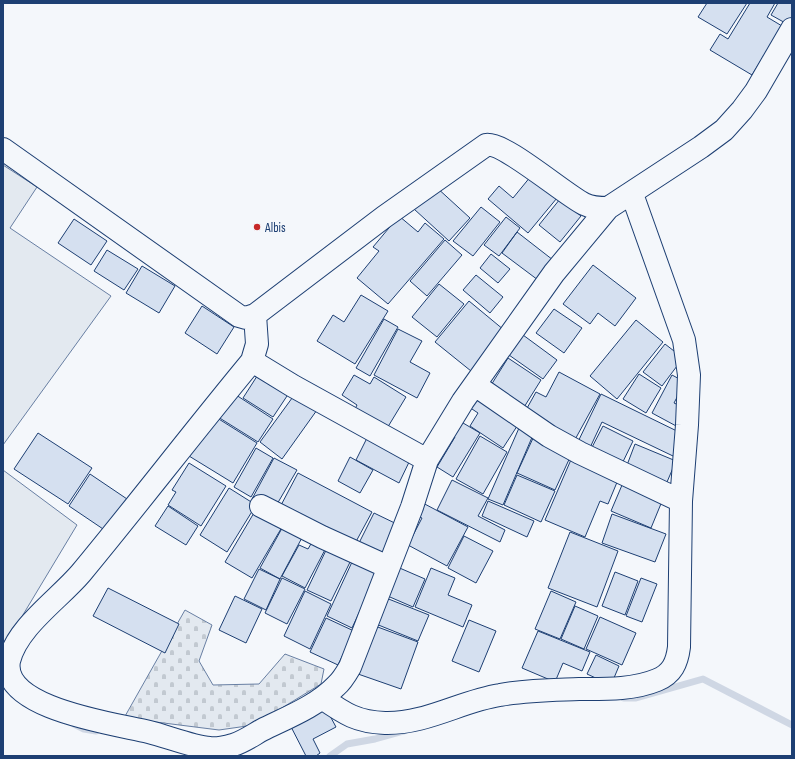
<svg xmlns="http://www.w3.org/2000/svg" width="795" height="759" viewBox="0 0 795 759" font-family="'Sofia Sans Condensed',sans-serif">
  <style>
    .cemetery { fill: url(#cemetery-stones); stroke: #687fa3 }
    .garden { fill: #e3e9f0; stroke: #687fa3 }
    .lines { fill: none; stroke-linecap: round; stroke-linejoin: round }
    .stream { stroke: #cfd7e4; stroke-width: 7 }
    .building { fill: #d5e0f0; stroke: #1d3f73 }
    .street-casing { stroke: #1d3f73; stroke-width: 24 }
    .street { stroke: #f4f7fb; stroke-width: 22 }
    .poi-dot { fill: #c62828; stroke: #f4f7fb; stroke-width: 1.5 }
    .labels { text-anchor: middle; stroke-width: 3; stroke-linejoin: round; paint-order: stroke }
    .poi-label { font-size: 13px; fill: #1d3f73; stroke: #f4f7fb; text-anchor: start }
  </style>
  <defs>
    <pattern id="cemetery-stones" width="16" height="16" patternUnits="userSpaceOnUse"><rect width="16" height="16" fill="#e3e9f0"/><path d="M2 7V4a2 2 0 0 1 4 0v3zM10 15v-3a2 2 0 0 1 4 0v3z" fill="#c2c9d1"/></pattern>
  </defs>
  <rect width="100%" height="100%" fill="#f4f7fb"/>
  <!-- cemetery -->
  <path class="cemetery" d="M185,610L212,625L199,661L213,685L259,684L285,654L324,669L321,684L254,725L219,730L124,718Z"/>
  <!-- garden -->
  <path class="garden" d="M3,165L37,187L10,228L111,296L3,445Z
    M3,470L77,525L3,648Z"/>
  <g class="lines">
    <!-- stream -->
    <path class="stream" d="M624,698H636L703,679L792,725
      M74,724L84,729L96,731
      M330,756L347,744L375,739L404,731"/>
  </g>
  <!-- building -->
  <path class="building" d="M707,3H747L727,34L698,17Z
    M750,3H775L767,17L782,26L752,75L710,50L720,34L728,39Z
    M778,3H792V20L789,25L771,15Z
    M531,176L557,198L528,233L488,199L499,186L513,198Z
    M435,186L470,218L449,241L414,209Z
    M560,199L581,216L560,242L539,225Z
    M481,207L500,222L473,256L453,241Z
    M399,216L418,232L425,223L444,239L388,304L357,278L379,251L373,247Z
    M506,217L520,228L499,256L484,245Z
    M74,219L107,241L91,265L58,243Z
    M517,232L553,260L538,280L502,253Z
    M445,240L462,255L427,296L410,281Z
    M107,250L138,269L124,290L94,271Z
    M491,254L510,269L498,283L480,268Z
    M593,265L636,298L615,326L598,313L590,324L563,304Z
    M142,266L175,286L159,313L126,293Z
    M476,275L503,297L490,313L463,290Z
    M439,284L464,304L437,337L412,317Z
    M361,295L388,311L355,364L317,341L333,315L344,322Z
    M469,301L504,330L471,371L435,342Z
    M202,306L234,327L217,354L185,333Z
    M554,309L582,328L564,353L536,333Z
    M384,319L398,327L370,376L356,368Z
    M636,320L663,342L617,399L590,376Z
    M398,329L422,341L410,362L430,373L417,398L374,375Z
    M523,335L557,360L543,379L509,355Z
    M665,344L683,358L662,386L643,372Z
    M508,358L541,380L521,412L488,390Z
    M261,370L291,390L273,417L243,398Z
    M559,372L600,394L572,445L546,431L550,423L526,410L536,392L546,397Z
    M639,374L661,388L646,413L623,399Z
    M354,375L370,384L374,377L406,397L386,430L354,411L357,405L342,395Z
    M672,375L685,382L674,403L687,409L678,427L652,413Z
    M478,392L521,420L503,448L470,426L478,413L469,407Z
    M233,393L273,419L258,442L218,417Z
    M295,394L317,410L282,459L260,442Z
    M601,394L683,434L673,456L602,422L587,454L575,448Z
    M214,416L257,443L233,483L189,456Z
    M458,420L480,433L453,477L437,467L455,437L449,434Z
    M603,426L633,441L619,470L588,455Z
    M519,428L533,435L503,505L488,499Z
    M38,433L92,468L68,504L14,469Z
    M368,436L411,458L399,483L356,460Z
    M480,436L507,452L483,494L456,479Z
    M534,436L572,453L555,490L517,473Z
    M635,444L676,461L664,489L624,473Z
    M256,448L273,458L251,497L234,487Z
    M573,455L620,475L608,504L600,501L585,537L545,520Z
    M350,457L373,470L360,493L338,481Z
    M274,458L297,470L273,511L252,499Z
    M189,463L226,486L201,526L168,505L176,492L172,490Z
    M298,473L372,512L352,549L279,509Z
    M90,474L130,501L109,533L69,506Z
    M517,475L555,491L541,522L504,505Z
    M625,478L665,494L651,528L611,511Z
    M452,480L488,498L478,516L505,530L500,542L437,510Z
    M229,488L256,505L227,552L200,535Z
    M488,501L534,521L527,537L482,516Z
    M421,502L468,527L447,566L408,545L422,518L414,515Z
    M168,506L198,526L186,545L155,526Z
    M258,506L285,522L252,578L225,562Z
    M374,513L403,527L385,564L356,549Z
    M612,514L666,534L655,562L602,543Z
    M286,521L305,532L280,579L260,568Z
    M570,532L618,551L597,607L548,588Z
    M464,536L493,551L476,583L448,568Z
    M315,537L328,544L305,588L282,576L299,545L308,549Z
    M329,544L353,556L331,601L307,590Z
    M352,562L377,574L352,628L327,616Z
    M395,566L425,579L413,607L383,594Z
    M431,568L455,578L448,595L472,605L463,627L415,607Z
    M259,569L280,579L266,610L244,599Z
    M615,572L638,581L625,615L602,606Z
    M282,578L305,589L287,624L265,613Z
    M641,578L657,584L642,622L626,616Z
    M108,588L179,624L165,653L93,616Z
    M305,591L331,604L310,649L284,636Z
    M551,591L576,602L560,639L535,629Z
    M235,596L262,609L246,643L219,630Z
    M386,598L429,615L418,641L376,624Z
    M575,606L598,616L584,649L561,639Z
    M600,617L636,633L622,665L586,649Z
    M326,618L354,631L338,665L310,652Z
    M469,620L496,631L479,672L452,661Z
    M375,626L418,642L401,689L358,674Z
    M538,631L590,652L582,671L563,663L555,682L522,668Z
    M596,655L619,666L611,685L587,674Z
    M322,701L336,727L313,739L320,753L316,756H306L287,719Z"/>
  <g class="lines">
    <defs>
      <path id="street" d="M3,149L239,316L246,318L255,315L384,217L486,145C503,141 564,194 584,204C592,208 599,208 608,208L701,147L724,130L742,110L756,91L792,29
        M255,315L257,344L252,361C194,431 139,503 81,573C59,599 17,627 9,661C0,709 117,724 149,732C166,736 193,747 210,748C216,749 227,747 233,745C243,742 253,735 262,730C286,718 317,706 336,686C342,681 346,674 350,667L412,507L427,460L463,401L554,273L608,208
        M252,361L293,386L427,460
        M475,385L549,436L580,453L681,501
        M261,506L322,537L388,567
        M322,698C345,714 357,722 385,723C426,724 461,701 500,695C526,690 553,690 579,689C604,689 633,690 657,680C672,674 677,663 679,647L681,501L687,425L689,375L684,340L632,194"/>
    </defs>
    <!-- street casing -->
    <use href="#street" class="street-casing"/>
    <!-- street -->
    <use href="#street" class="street"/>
  </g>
  <!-- markers -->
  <circle class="poi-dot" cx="257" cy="227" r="4"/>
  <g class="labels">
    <!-- poi labels -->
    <g class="poi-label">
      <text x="265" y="232">Albis</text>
    </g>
  </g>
  <!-- border -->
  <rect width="795" height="759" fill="none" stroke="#1d3f73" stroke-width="8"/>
</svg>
